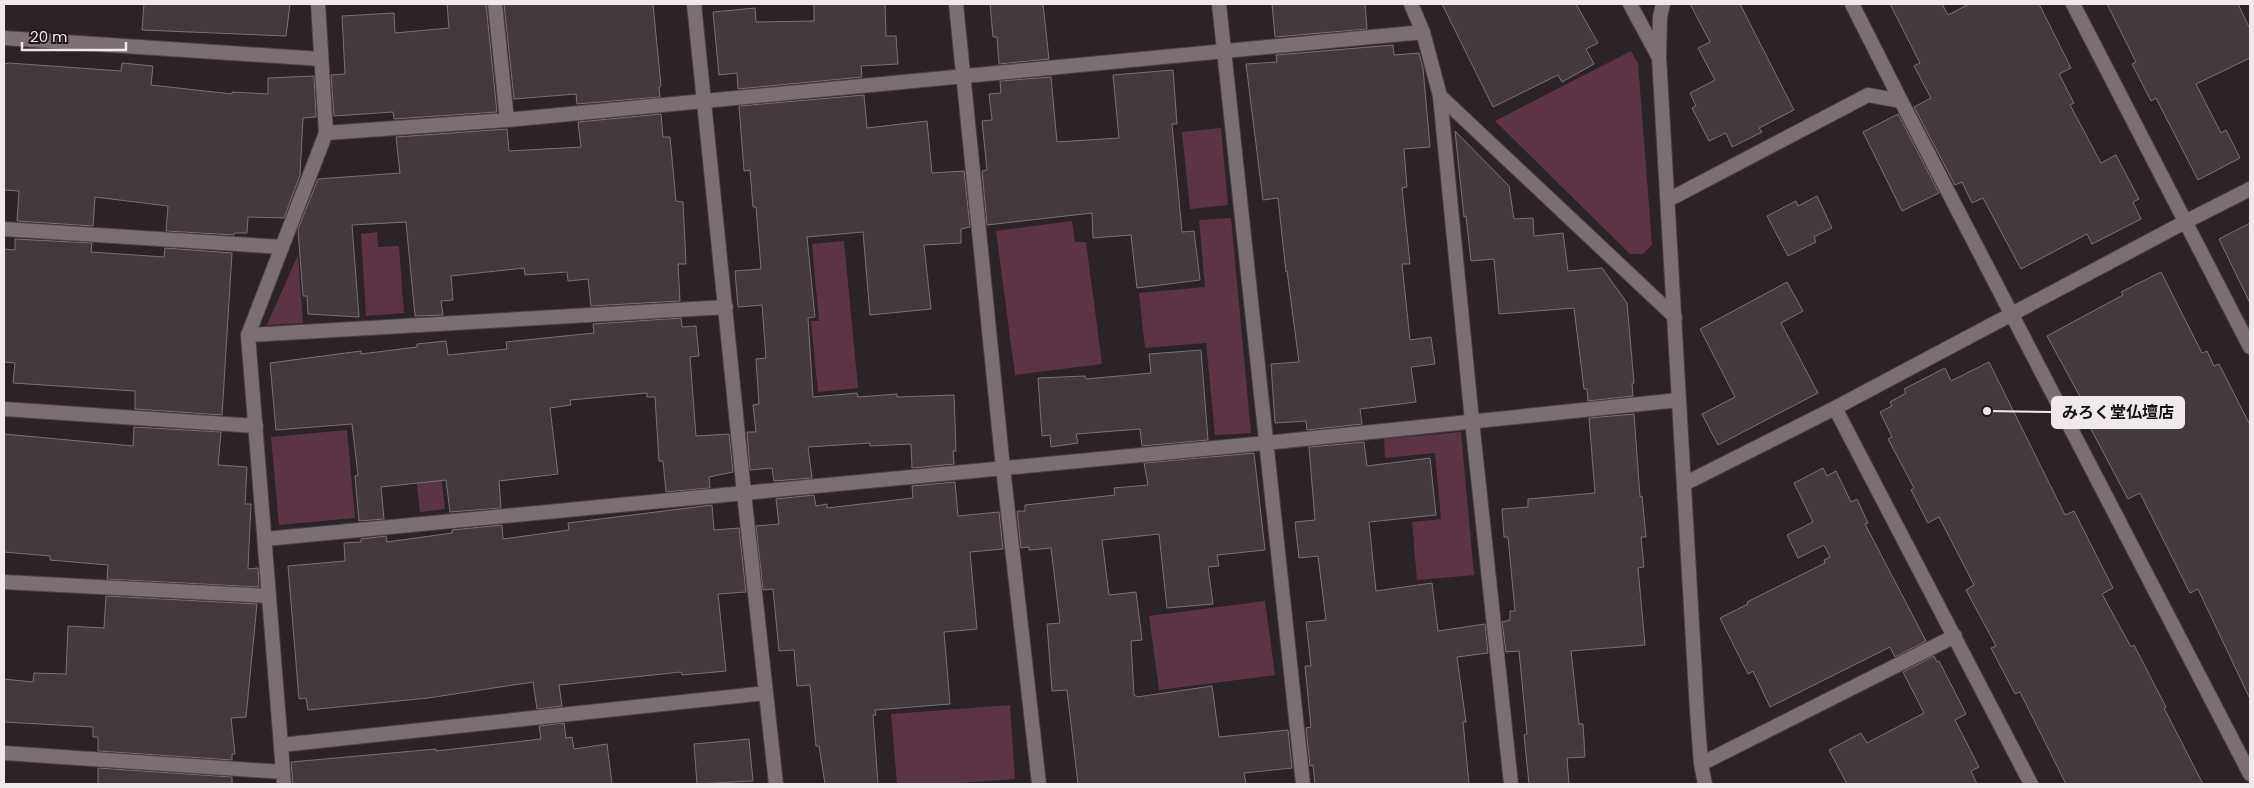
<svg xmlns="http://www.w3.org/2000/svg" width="2254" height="788" viewBox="0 0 2254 788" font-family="Poppins,'Noto Sans JP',sans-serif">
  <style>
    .green { fill: #5d3446 }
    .building { fill: #44393e; stroke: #7d7175 }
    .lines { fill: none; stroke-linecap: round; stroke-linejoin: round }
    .minor-casing { stroke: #4a4144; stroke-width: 16 }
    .minor { stroke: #7b6f74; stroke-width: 14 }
    .leader { fill: none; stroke: #f0e9eb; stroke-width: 2 }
    .callout-dot { fill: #f0e9eb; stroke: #23191d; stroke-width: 2 }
    .callout { fill: #f0e9eb; stroke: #f0e9eb; stroke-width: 2 }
    .callout-label { font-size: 16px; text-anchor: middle; font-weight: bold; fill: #111 }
  </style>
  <rect width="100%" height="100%" fill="#2c2326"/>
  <!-- green -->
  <path class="green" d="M1631,51L1638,63L1652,245L1643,254H1630L1495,121Z
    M1221,128L1228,205L1190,209L1182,132Z
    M1231,218L1251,433L1215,435L1206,343L1145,348L1139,293L1205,287L1199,220Z
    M1072,221L1075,242H1086L1102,364L1015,375L996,231Z
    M377,232L378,247L399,246L404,313L366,316L361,234Z
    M844,241L858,388L818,392L811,321H819L812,244Z
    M298,255L303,323L267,325Z
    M435,422L445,509L420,512L410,425Z
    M347,430L355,518L279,525L271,437Z
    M1461,432L1474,575L1417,580L1412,522L1441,519L1435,453L1385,458L1384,439Z
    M1265,601L1275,675L1159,690L1149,616Z
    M1010,705L1015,779L946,784H897L891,714Z"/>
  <!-- building -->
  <path class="building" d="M144,4H290L286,36L142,30Z
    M447,4H486L497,112L394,119L393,112L334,116L331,75L345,74L342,16L394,13L395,33L449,28Z
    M504,4H653L661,86L659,87L660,97L577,104L576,94L514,99Z
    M814,4H885L886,36H896L898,64L861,66L862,77L738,89L737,73L719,75L713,12L755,8L756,22L814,21Z
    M990,4H1043L1049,59L999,64L997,37H993Z
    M1272,4H1365L1367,29L1275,37Z
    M1442,4H1576L1598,43L1586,49L1594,64L1562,82L1558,75L1493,107Z
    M1690,4H1740L1794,110L1759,128L1762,132L1732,147L1726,133L1709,141L1692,108L1696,106L1690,93L1715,80L1698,48L1710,42Z
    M1890,4H1942L1948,15L1969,4H2039L2071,68L2059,74L2074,103L2070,105L2101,163L2116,155L2139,199L2133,202L2141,219L2092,244L2087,234L2021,269L1983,198L1972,203L1962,182L1955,185L1914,107L1931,98L1914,66L1920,63Z
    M2107,4H2238L2250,29V58L2196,84L2221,133L2226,130L2240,158L2198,180L2156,98L2151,101L2132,64L2136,62Z
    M1393,45L1394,55L1419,53L1423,68L1430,147L1404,149L1407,187L1402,188L1410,264H1402L1410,340L1431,337L1435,364L1411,367L1416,402L1360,409L1362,424L1307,430L1306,421L1275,423L1271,364L1299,362L1287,271L1286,272L1278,198L1263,200L1246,64L1277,62L1276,55Z
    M9,63L121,71L122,63L153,66L151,85L232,94V92L268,94V78L314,76L316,117L303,118L300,175L284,218L248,217L247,233H234V235L166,231L168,206L95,197L93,226L17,221L19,191L4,190V64Z
    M1173,70L1177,124H1172L1182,232L1194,231L1200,280L1137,288L1131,235L1093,238L1092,213L987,225L982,171L987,170L982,121L992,120L989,94L1001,93L1000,81L1051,77L1057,142L1119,138L1113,75Z
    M864,95L867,128L927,121L932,173L964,171L970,227L961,229V243L924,245L931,309L870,315L863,232L807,237L815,317L808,318L813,397L857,393L858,397L897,394V397L954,395L956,451H953L954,464L912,468L911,444L870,446V443L808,447L812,478L774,481L772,468L750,470L747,432H756L753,405L759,404L756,359L766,358L762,305L738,307L735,271L761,269L756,207H753L750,170L744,171L739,106Z
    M661,114L663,137H670L676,201L683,202L686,264H678L680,301L591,306L588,279L568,281L567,272L525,275L524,268L451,276L453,300L441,301L443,315L415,316L406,222L352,225L359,317L308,314L307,296H303L298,229L318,179L400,173L396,137L507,129L509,151L581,147L578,122Z
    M1898,114L1939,193L1902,211L1863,132Z
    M1455,131L1509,186L1514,219L1533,218L1534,236L1563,233L1568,271L1602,268L1627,303L1634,383H1632L1633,396L1588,401L1587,389H1584L1574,308L1499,314L1494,259L1471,261L1466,216L1464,217Z
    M1817,196L1832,228L1814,237L1816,242L1788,256L1767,216L1796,201L1798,206Z
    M2250,223V303L2219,239Z
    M15,239L92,243L91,252L164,257L165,248L232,253L222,415L135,409V391L13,383L15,363L4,362V249L15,250Z
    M2161,272L2202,353L2207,351L2214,366L2219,364L2250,425V699L2198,589L2190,593L2140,493L2128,499L2084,416L2089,413L2047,336L2123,295L2121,292Z
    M1787,282L1803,311L1781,323L1818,393L1718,445L1702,414L1735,397L1700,329Z
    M681,318L682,327L696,326L699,356L690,357L696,436L729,434L733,472L709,477L710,488L666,492L663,461H659L655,397H647V393L570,400L571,405L550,408L558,474L499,481L501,508L450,512L446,480L381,487L384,519L359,521L355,476L358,475L352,424L276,430L270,363L361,351V354L417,347V344L446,341L448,355L507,349L506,342L594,333L593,324Z
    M1201,350L1208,440L1142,446L1140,429L1076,434L1078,443L1051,447L1050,435L1042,436L1038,378L1085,376L1086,379L1151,373L1149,354Z
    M1989,362L2065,515L2074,511L2113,588L2102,594L2131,647L2134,645L2166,707L2164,708L2203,784H2066L2020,692L2015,694L1991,648L1996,646L1966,590L1974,585L1939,517L1928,523L1911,490L1914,488L1888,439L1892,437L1880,412L1892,406L1890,402L1906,393L1904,389L1945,368L1951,381Z
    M1634,414L1640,497L1642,496L1646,537H1641L1644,567L1638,568L1645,645L1571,651L1579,724H1583L1585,757L1567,758L1569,784H1529L1524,735L1527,734L1519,651L1506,652L1502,622L1510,620V611H1515L1508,537H1504L1502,509L1528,507V499L1595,493L1589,418Z
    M134,427L221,432L218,465L247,467L245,504H251L248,569L258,568L259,587L107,579L108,565L50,560V556L4,552V434L133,446Z
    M1364,442L1367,466L1430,458L1436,515L1369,522L1376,591L1432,583L1438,631L1485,624L1488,653L1457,657L1466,722H1463L1469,784H1315L1313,765L1310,766L1306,728L1311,727L1305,666H1311L1306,622L1326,620L1318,556L1299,558L1295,522L1315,520L1309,447Z
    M1254,453L1265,550L1217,555L1219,566L1208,567L1213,604L1167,608L1159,534L1102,540L1109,595L1136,592L1142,640L1131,641L1134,695L1137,697L1212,686L1219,737L1288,730L1292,768L1244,773L1246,784H1078L1067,690L1052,691L1047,624L1060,623L1051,548L1029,550V547L1021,548L1017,511H1025V505L1115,495L1114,488L1148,485L1144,463Z
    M1823,468L1827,476L1836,471L1851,502L1857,499L1868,523L1865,524L1926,641L1895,657L1890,647L1770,707L1753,671L1748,674L1720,618L1748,604L1747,602L1825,563L1824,560L1830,557L1824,545L1798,558L1787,535L1813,522L1794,483Z
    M955,482L958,516L999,512L1003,549L970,552L977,629L944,632L950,704L875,710L876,715H873L878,784H825L819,746H816L810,685L797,686L794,650L779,651L773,589L763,590L756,526L779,524L776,499L814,495L816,506L827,504V508L913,498L912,486Z
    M712,505L714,530L739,528L746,592L718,594L726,671L682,675L681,672L559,685L562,706L537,709L533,682L428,698L308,710L306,698L299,699L288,566L345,561L344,543L361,542V539L386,536L387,542L452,533V530L502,525L503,539L569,530L568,523Z
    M106,596L257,604L246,717L231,718L235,754H232V760L98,751V737H93V727L4,722V679L33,682L34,673L66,674L68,626L104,628Z
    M1934,656L1937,662L1939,661L1966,714L1955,720L1979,767L1971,771L1977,784H1847L1829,750L1861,733L1867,743L1924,713L1903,672Z
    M564,723L566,738L572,737L574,749L607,744L612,784H293L291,762L436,749V751L541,739L539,726Z
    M749,739L753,781L697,784L694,744Z
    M98,768L232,777V784H98Z"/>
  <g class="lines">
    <defs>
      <path id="minor" d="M495,4L507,120
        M694,4L744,493L776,784
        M956,4L1003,468L1039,784
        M1219,4L1303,784
        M1411,4L1423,32L1440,96L1675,317
        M1630,4L1658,56
        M1663,4L1660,17L1659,57L1697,710L1701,764L1705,784
        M1852,4L1901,101L2250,774
        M2073,4L2250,347
        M4,38L321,59
        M1440,96L1472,421L1511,784
        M326,133L507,120L1423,32
        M1668,200L1868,95L1901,101
        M4,229L282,247
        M248,335L726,307
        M1835,408L2031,784
        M4,409L256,426
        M1684,484L1835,408L2185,222L2250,189
        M265,539L1266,443L1679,400
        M4,582L269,596
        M281,745L766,693
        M4,753L283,772
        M1701,764L1955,636
        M284,784L248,335L326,133L318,4"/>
    </defs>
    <!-- minor casing -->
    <use href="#minor" class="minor-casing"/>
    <!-- minor -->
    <use href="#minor" class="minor"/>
  </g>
  <!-- callouts -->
  <path class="leader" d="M1987 411L2052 412"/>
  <circle class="callout-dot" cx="1987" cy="411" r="5"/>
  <rect class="callout" x="2052" y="397" width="132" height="31" rx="5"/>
  <g class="callout-label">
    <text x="2118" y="418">みろく堂仏壇店</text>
  </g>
  <!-- border -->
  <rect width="2254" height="788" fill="none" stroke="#f0e9eb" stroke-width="10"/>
  <!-- scale -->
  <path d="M22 42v8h104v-8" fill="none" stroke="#f0e9eb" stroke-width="2.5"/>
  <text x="30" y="42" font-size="15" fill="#f0e9eb" stroke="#23191d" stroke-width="4" paint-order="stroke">20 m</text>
</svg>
